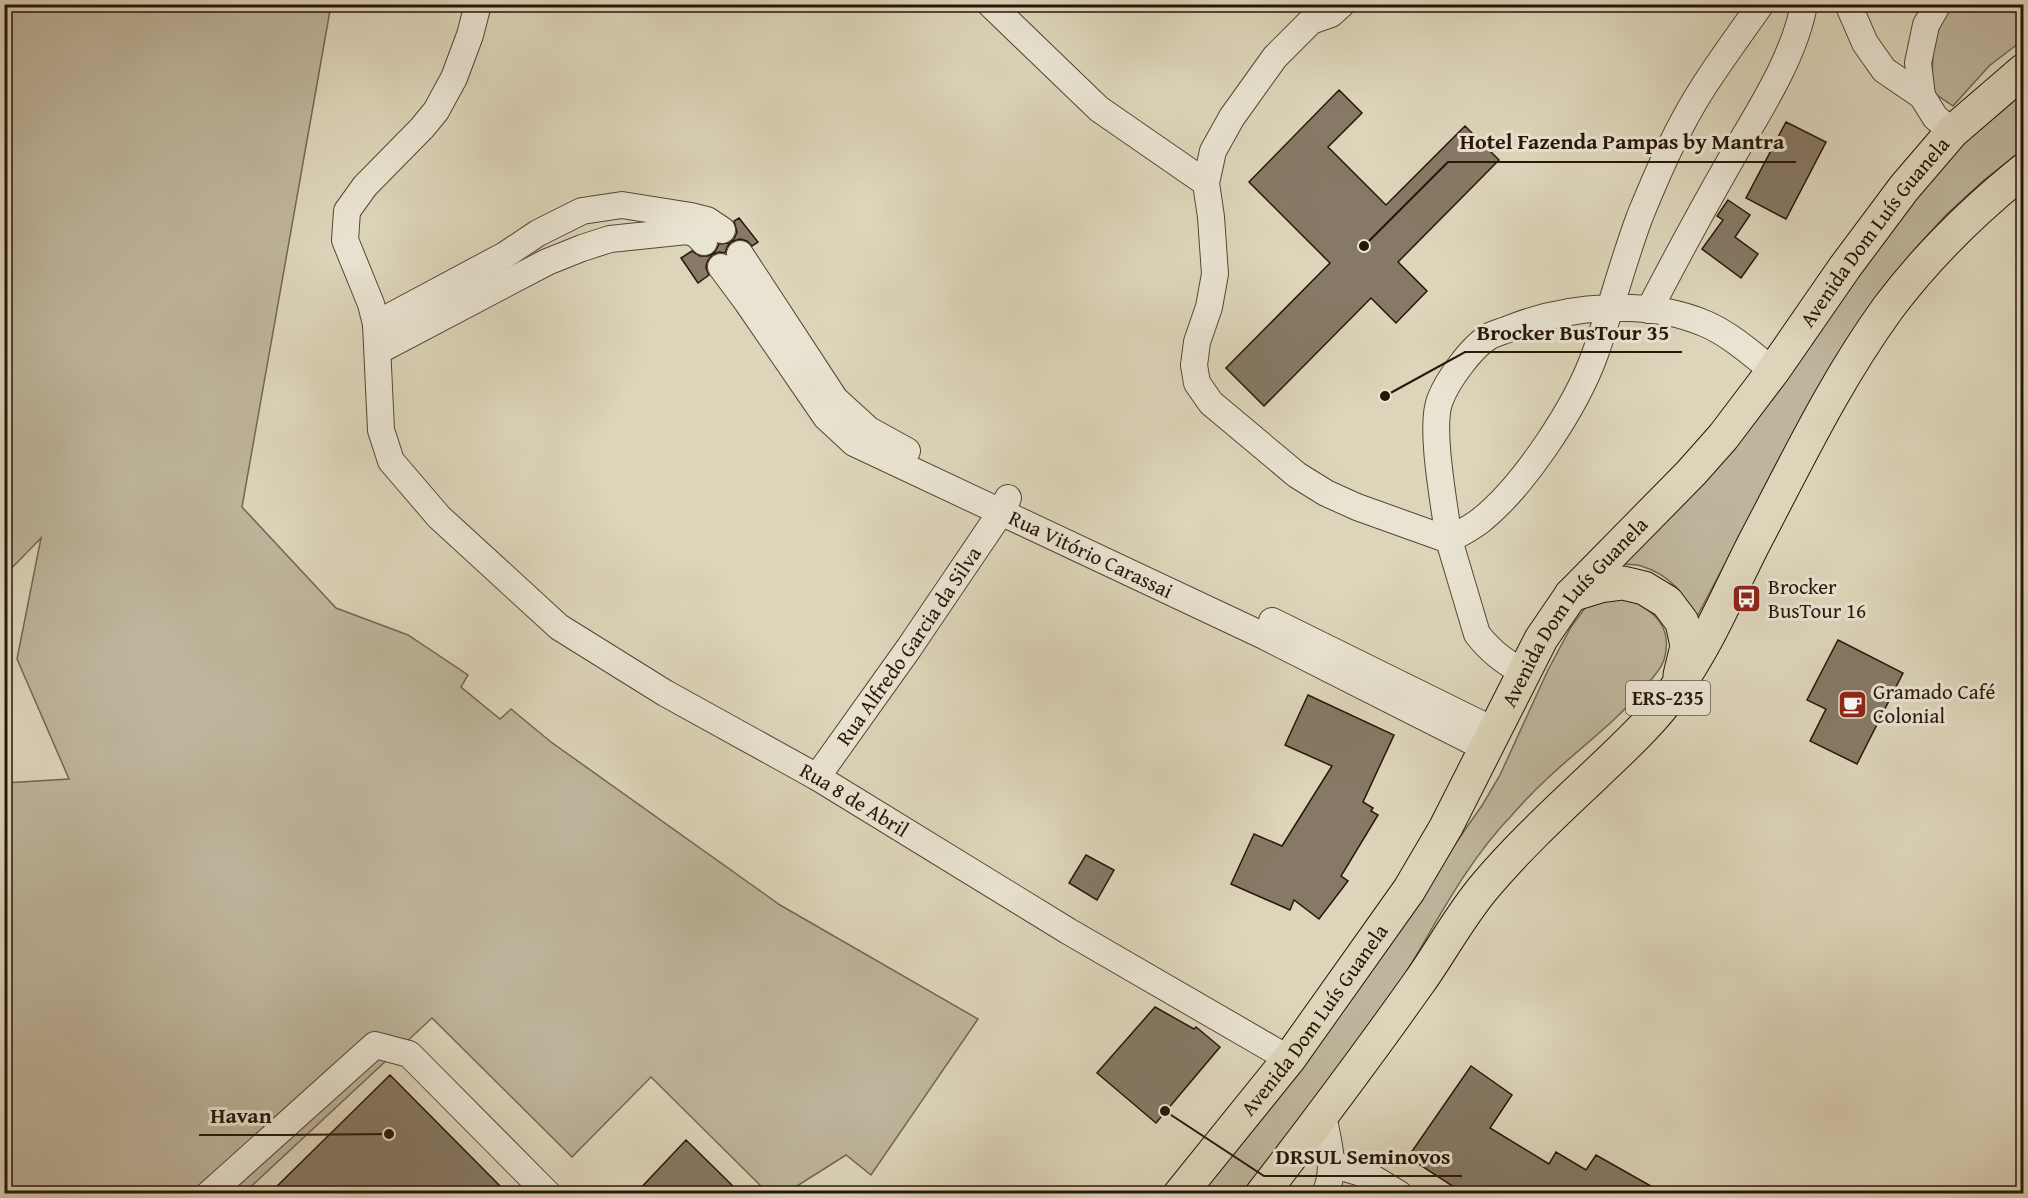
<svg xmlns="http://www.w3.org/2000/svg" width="2028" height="1198" viewBox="0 0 2028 1198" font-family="'Gentium Book Plus',serif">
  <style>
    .green { fill: #beb59c; stroke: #736652; stroke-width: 1.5 }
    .building { fill: #867965; stroke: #281608; stroke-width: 1.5 }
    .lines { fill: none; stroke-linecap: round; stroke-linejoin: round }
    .minor-casing { stroke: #554634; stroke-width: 28 }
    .major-casing { stroke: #281608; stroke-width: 35 }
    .minor { stroke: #e9e4d2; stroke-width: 26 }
    .major { stroke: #ddd5ba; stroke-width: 33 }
    .labels { text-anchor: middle; stroke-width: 6; stroke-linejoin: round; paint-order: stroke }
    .shield { fill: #e9e4d2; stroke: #625445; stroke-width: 1.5 }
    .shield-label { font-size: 20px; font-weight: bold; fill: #281608 }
    .street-label { font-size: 21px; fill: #281608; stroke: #e9e4d2 }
    .poi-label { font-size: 21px; fill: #281608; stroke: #e9e4d2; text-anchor: start }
    .leader { fill: none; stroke: #281608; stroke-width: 2 }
    .callout-dot { fill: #281608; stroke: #e9e4d2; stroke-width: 2 }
    .callout-label { font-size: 22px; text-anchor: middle; font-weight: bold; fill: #281608; stroke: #e9e4d2; stroke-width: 6; stroke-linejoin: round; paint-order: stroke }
  </style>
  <rect width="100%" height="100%" fill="#ddd5ba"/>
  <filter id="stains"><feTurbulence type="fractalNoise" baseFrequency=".00333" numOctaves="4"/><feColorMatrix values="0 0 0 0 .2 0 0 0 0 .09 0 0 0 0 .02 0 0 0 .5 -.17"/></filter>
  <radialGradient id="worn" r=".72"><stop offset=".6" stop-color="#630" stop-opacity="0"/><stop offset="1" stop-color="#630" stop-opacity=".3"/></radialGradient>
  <!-- green -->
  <path class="green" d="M5,5H331L242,507L336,608L408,635L468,675L461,687L500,719L511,709L551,742L780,905L978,1019L871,1175L846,1155L786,1193H768L651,1077L572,1157L432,1018L244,1193H5L4,783L69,779L17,659L41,538L5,575Z
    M1948,5H2023V40L1989,66L1953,106L1934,93C1930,64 1933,30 1948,5Z
    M2023,87V150L1984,180L1946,215L1911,254L1880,295L1767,485L1694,622C1689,595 1668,574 1641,566C1633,563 1622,565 1613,564L1910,204L1961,146Z
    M1627,596C1653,612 1674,625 1664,660C1660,671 1651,680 1643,689C1616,722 1581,747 1550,776C1537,788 1524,801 1512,815C1461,868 1431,934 1392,996C1349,1064 1296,1126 1246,1188L1241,1193L1196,1194L1354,989L1483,804L1500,775L1548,670L1571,627L1585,608L1597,600Z"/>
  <!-- building -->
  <path class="building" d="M1339,90L1362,113L1328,147L1386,205L1465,126L1499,160L1398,262L1427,291L1396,323L1371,298L1264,406L1226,368L1330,263L1249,182Z
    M1786,122L1826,142L1786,219L1746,198Z
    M1728,200L1750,215L1735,237L1758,254L1741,278L1702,249L1723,220L1717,216Z
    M739,218L758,242L752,246L747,241L740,239L731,242L727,247L725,253L719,252L712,255L707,262L706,268L709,275L698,283L681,258L692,251L700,256H708L715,252L719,244L729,243L734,239L737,232L734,221Z
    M1838,640L1903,673L1857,764L1810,741L1826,709L1807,700Z
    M1308,695L1394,735L1363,802L1373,808L1371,811L1378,815L1341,876L1348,881L1319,919L1294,900L1290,910L1231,884L1254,834L1282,846L1332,766L1285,745Z
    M1086,855L1114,870L1097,900L1069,883Z
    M1155,1007L1194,1029L1196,1027L1220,1047L1156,1123L1097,1073Z
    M1471,1066L1512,1095L1490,1128L1549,1164L1556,1152L1586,1170L1596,1155L1665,1194H1450L1454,1187L1408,1157Z
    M390,1075L508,1194H269Z
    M686,1140L741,1194H635Z"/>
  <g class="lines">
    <defs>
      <g id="minor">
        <path id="s1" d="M478,4L470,35L454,78L436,111L422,128L365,186L347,211L345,240L371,304L376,324L381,430L391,461L439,517L559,627L665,693L817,777L1068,931L1289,1059"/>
        <path d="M990,4L1099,109L1206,183"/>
        <path d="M1342,4L1331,14L1311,21L1275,57L1232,117L1213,151L1206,183L1211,217L1215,274L1209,307L1197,342L1194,365L1197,383L1211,403L1297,475L1326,493L1357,507L1449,540L1477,634C1491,652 1505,662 1524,673"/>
        <path d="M1761,4C1742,31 1722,58 1704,86C1678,126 1658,172 1640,216C1623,261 1611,309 1595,354C1576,407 1524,486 1480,521C1471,528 1459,534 1449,540C1445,508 1429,427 1440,400C1447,381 1472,346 1490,336C1496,333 1504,331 1511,328C1569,305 1648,299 1706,324C1731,335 1752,354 1773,371"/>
        <path d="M1848,4L1865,43L1884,70L1922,96"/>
        <path d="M1938,4L1926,25L1918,63L1922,96L1935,117L1952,132"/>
        <path d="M740,254L835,399L869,430L907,451"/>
        <path id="s2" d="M721,267L747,302L826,417L854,443L1262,635L1487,749"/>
        <path d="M1649,310C1675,260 1702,210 1730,161C1757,114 1795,57 1804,4"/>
        <path d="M376,324L505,255L538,233L582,211L622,205L691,216L707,220L722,230"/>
        <path d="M378,351L547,262L582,248L610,239L687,231L696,234L704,242"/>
        <path d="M1272,621L1495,731"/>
        <path id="s3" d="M817,777L909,648L1001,512L1008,498"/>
        <path d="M1323,1115C1328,1142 1337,1168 1325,1194"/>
        <path d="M1332,1164L1368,1175L1399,1194"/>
        <path d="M209,1194L375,1045L409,1054L548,1194"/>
      </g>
      <g id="major">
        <path d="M1571,595L1600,586L1623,583L1644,588L1667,602L1682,622L1687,646L1680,675"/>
        <path id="s4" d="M1180,1194L1289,1059L1409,890L1446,827L1541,639L1571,595L1691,473L1723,437L1773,371L1845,267L1904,188L1952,132L2024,70"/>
        <path d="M1262,1194C1316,1124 1369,1053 1420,981C1442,950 1461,914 1486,885C1519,846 1557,811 1595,775C1622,749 1652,722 1674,691C1707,646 1729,592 1754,543C1796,463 1835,381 1888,308C1927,256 1973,211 2024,170"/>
      </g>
    </defs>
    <!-- minor casing -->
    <use href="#minor" class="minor-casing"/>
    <!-- major casing -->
    <use href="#major" class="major-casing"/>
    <!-- minor -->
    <use href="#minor" class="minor"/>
    <!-- major -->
    <use href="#major" class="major"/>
  </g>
  <!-- icons -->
  <defs>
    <symbol id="bus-square" viewBox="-11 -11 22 22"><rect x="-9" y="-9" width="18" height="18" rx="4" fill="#8f2418" stroke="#e9e4d2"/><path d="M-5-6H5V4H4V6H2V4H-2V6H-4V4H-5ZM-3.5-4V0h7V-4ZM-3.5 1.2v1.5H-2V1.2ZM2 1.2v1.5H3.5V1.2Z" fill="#fff"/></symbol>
    <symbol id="cafe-square" viewBox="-11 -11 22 22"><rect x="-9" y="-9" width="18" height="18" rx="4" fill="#8f2418" stroke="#e9e4d2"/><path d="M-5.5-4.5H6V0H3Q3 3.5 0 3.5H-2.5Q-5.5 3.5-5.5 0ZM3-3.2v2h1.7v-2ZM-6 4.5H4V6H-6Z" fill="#fff"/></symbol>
  </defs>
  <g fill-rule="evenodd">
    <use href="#bus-square" x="1730" y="582" width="33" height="33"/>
    <use href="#cafe-square" x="1836" y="688" width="33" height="33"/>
  </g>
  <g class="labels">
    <!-- shield labels -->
    <rect class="shield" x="1626" y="681" width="84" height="34" rx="4.5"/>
    <g class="shield-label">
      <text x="1668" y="705">ERS-235</text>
    </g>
    <!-- street labels -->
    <g class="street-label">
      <text dy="7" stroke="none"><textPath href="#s4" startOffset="1192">Avenida Dom Luís Guanela</textPath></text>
      <text dy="7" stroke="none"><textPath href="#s2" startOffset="483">Rua Vitório Carassai</textPath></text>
      <text dy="7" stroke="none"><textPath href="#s4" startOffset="706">Avenida Dom Luís Guanela</textPath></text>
      <text dy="7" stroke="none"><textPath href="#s3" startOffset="160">Rua Alfredo Garcia da Silva</textPath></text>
      <text dy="7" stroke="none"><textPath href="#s1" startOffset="1086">Rua 8 de Abril</textPath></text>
      <text dy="7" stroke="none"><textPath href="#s4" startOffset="220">Avenida Dom Luís Guanela</textPath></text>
    </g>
    <!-- poi labels -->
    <g class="poi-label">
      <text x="1768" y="594">Brocker<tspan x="1768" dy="24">BusTour 16</tspan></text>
      <text x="1873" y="699">Gramado Café<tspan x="1873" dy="24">Colonial</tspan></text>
    </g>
  </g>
  <!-- callouts -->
  <path class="leader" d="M1364 246L1448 162H1796M1385 396L1465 352H1682M389 1134L284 1135H199M1165 1111L1264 1176H1462"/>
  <g class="callout-dot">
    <circle cx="1364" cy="246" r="6"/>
    <circle cx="1385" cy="396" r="6"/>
    <circle cx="389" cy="1134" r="6"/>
    <circle cx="1165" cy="1111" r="6"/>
  </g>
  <g class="callout-label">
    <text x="1622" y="149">Hotel Fazenda Pampas by Mantra</text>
    <text x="1573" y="340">Brocker BusTour 35</text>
    <text x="241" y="1123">Havan</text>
    <text x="1363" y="1164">DRSUL Seminovos</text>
  </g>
  <!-- margin -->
  <rect width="2028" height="1198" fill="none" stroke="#ddd5ba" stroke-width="24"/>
  <rect x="6" y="6" width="2016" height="1186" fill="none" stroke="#281608" stroke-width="3"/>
  <rect x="12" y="12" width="2004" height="1174" fill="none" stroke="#281608" stroke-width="1.5"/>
  <rect width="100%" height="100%" filter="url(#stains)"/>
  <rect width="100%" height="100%" fill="url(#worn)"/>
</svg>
